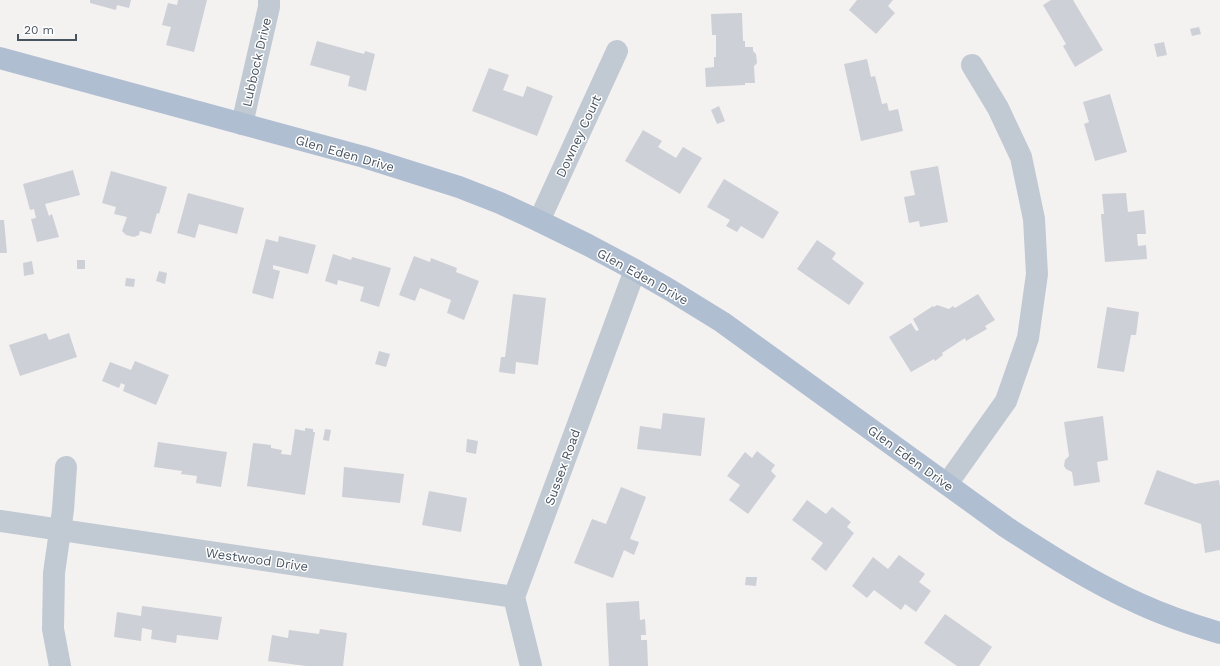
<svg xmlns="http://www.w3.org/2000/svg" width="1220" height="666" viewBox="0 0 1220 666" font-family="'Work Sans',sans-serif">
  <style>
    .building { fill: #cdd0d6 }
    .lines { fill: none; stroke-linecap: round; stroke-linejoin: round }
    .minor { stroke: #c1cad3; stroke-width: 22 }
    .major { stroke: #b0bed1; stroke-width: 22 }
    .labels { text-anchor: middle; stroke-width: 3; stroke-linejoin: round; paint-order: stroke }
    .street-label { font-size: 13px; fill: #485360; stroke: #fff }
  </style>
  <rect width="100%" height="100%" fill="#f4f1f1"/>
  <!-- building -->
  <path class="building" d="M90,0H131L129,8L117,5L116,10L90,3Z
    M178,0H207L194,52L166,45L171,27L162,25L168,3L177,5Z
    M857,0H893L888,6L895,13L876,34L849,10Z
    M1051,0H1073L1103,50L1075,67L1063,46L1066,44L1043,5Z
    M742,13L743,41H745V47H753V51L756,54L757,63L754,66L755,83H745V85L706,87L705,68L714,67V57H716V35H712L711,14Z
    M1199,27L1201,34L1192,36L1190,29Z
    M317,41L364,54L365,51L375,54L366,91L348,86L350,76L310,65Z
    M1164,42L1167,55L1157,57L1154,44Z
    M867,59L871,77L875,76L882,104L887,103L889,111L898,109L903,131L861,141L844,64Z
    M489,68L509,75L503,90L523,97L527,86L553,96L537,136L472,111Z
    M1110,94L1127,152L1095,161L1084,124L1089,122L1083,102Z
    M719,106L725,121L717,124L711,110Z
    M643,130L662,141L658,147L676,158L683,147L702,158L680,194L625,161Z
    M938,166L948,222L920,227L919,221L909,223L904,197L915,195L910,171Z
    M73,170L80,195L45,204L49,216L52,214L59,237L37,242L31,219L36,218L34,209L30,210L23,184Z
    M111,171L167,187L159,214L157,213L151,234L140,231L139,235L134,237L126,235L122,231L127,217L114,214L116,207L102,203Z
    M724,179L779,212L763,239L741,226L737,232L726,226L730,220L707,207Z
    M188,193L244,208L237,234L199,224L195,238L177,233Z
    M1126,193L1128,212L1144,210L1146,234H1137L1138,246L1146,245L1147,259L1105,262L1101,214H1104L1102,194Z
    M0,220H4L7,253H0Z
    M279,236L316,245L308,274L273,265V269L280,271L273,299L252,293L266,239L278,242Z
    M817,240L836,253L832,259L864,283L849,305L797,269Z
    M333,254L351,260L352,257L391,268L379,307L360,301L364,287L338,280L337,285L325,281Z
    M414,256L430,262L431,258L457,268L456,272L479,281L464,320L447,313L451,300L420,288L415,301L399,295Z
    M77,260H85V269H77Z
    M32,261L34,274L24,276L23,263Z
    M159,271L167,273L165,284L156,281Z
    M126,278L135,279L134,287L125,286Z
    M513,294L546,298L538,365L516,362L515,374L499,372L501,357H505Z
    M978,294L995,320L985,326L987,329L966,341L965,338L942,353L943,355L935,361L934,359L911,372L889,337L911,323L916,331L919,330L913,319L933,306L934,307L937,305L949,309L953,306L955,308Z
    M1107,307L1139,312L1136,335H1131L1124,372L1097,368Z
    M46,333L49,340L69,333L77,357L20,376L9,345Z
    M379,351L390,354L386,367L375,364Z
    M135,361L169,375L156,405L123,391L125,385L121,383L119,388L102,381L110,362L131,370Z
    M663,413L705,418L701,456L637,449L640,426L661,429Z
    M1103,416L1108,460L1097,462L1100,482L1074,486L1072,472L1066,469L1064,466L1065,460L1069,456L1064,422Z
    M305,428L313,429V432H315L305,495L247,486L253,443L271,445V448L282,450L281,454L291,455L295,429L305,431Z
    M325,429L331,430L329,441L323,440Z
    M467,439L478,441L476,454L466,452Z
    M158,442L227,452L221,487L196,483L197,476L181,474L182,471L154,467Z
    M757,451L775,465L771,471L776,476L748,514L729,500L740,485L727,476L745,452L752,458Z
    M344,467L404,474L400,503L342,497Z
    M1157,470L1195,484L1219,480L1220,487V550L1205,553L1201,524L1144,504Z
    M621,487L646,497L630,539L639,542L634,555L624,550L613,578L574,563L592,519L606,524Z
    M429,491L467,498L461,532L422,525Z
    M807,500L826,514L832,507L851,522L847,527L854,533L826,571L811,559L823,543L792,520Z
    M899,555L925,574L919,582L931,591L916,612L905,604L901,610L874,590L867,598L852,586L873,557L888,569Z
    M746,577H757L756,586L745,585Z
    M639,601L640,620L645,619L646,635H641V640H647L648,666H609L606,603Z
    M142,606L222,617L218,640L177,635L176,643L151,639L152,630L142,628L141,641L114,637L117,612L141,616Z
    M945,614L992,647L979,666H957L924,643Z
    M320,629L347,633L343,666H306L268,661L272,635L288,638L289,630L319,634Z"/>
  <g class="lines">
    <!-- minor -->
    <path class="minor" d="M242,124L269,7V0
      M539,221L617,51
      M947,484L1006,401L1028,338L1037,274L1034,219L1021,157L998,108L972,65
      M0,521L514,597
      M60,666L53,629L54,573L63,510L66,467
      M531,666L514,597L635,270"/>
    <!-- major -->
    <path class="major" d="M0,58L364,157L459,187L500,203L539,221L588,245L635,270L670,290L722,322L1006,527C1049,555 1093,583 1140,604C1166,616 1193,625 1220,633"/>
  </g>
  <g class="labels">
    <!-- street labels -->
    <g class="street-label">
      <text transform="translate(256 62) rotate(-77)" y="5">Lubbock Drive</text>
      <text transform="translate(578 136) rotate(-65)" y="5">Downey Court</text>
      <text transform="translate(345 153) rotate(16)" y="5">Glen Eden Drive</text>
      <text transform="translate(643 276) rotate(29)" y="5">Glen Eden Drive</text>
      <text transform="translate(911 458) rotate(36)" y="5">Glen Eden Drive</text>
      <text transform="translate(562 467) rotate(-70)" y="5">Sussex Road</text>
      <text transform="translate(257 559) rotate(8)" y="5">Westwood Drive</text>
    </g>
  </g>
  <!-- scale -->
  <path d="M18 34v6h58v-6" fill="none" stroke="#485360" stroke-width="2"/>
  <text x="24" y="34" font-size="12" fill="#485360" stroke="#ffffff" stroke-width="3" paint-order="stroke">20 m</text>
</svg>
